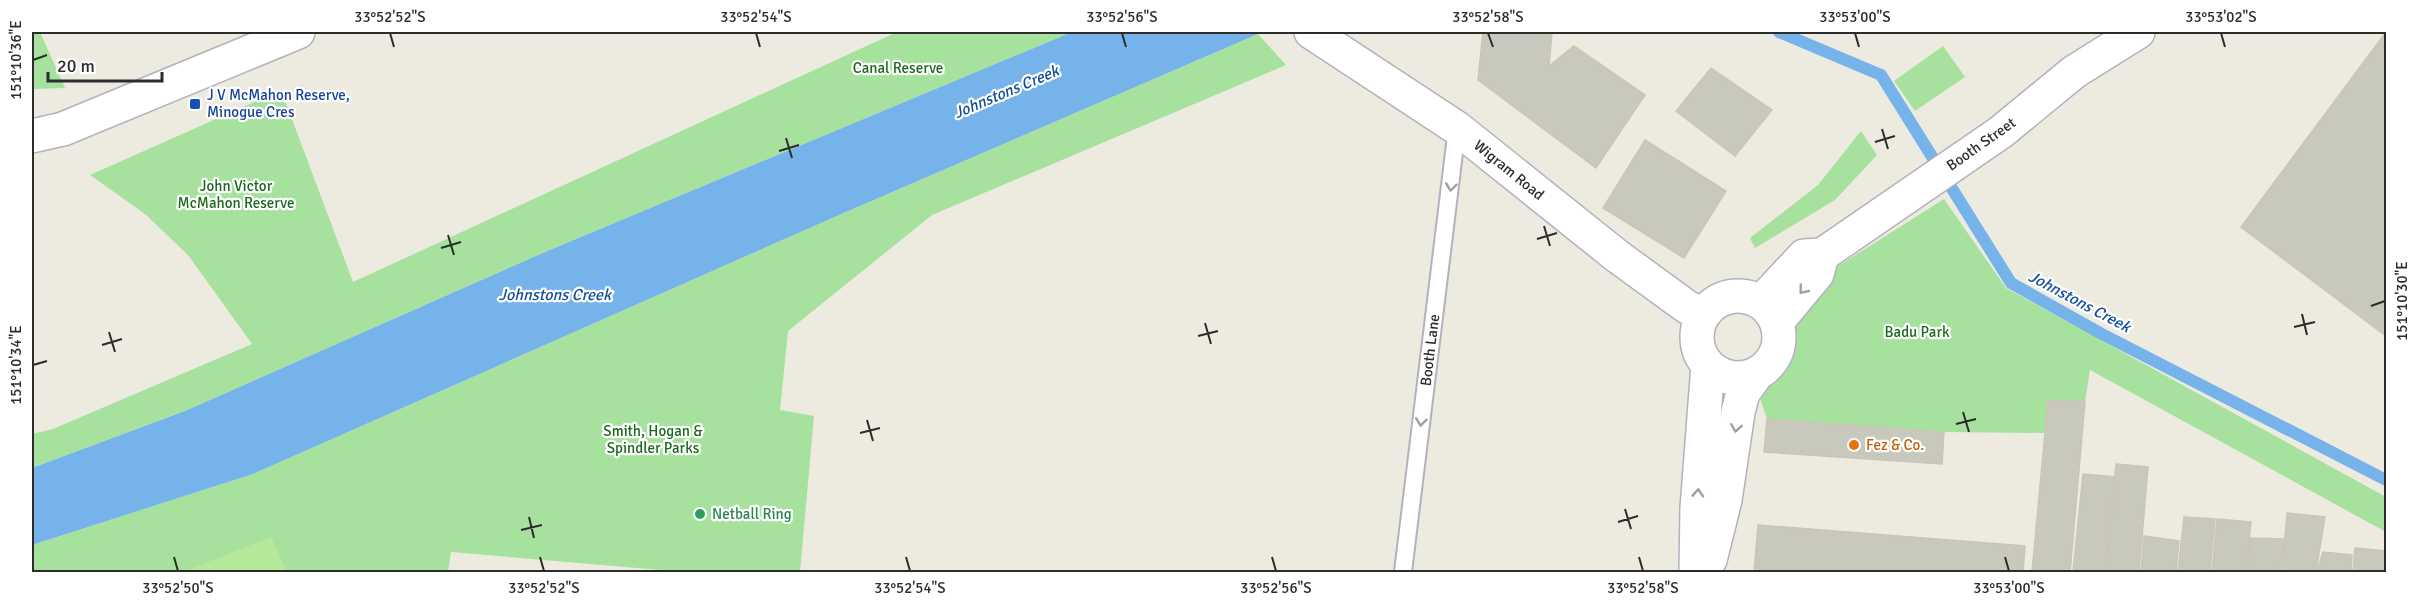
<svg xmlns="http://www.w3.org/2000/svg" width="2418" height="604" viewBox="0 0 2418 604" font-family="Signika,sans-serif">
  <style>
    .green { fill: #a6e29d }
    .pitch { fill: #b6e899 }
    .water { fill: #76b3eb }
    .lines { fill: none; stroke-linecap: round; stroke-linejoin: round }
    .stream { stroke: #76b3eb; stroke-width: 12 }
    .building { fill: #c9c8bd; stroke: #c9c6b8; stroke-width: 1.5 }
    .lane-casing { stroke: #b2b2bf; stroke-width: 20 }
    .street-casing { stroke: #b2b2bf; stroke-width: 36 }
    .secondary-casing { stroke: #b2b2bf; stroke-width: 36 }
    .lane { stroke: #fff; stroke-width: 16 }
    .street { stroke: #fff; stroke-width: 33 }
    .secondary { stroke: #fff; stroke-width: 33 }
    .oneway { stroke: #a0a0a0 }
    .ticks { fill: none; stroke: #2c2c2c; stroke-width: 2 }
    .transit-dot { fill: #1a4fb4; stroke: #fff; stroke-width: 2 }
    .food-dot { fill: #e8710a; stroke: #fff; stroke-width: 2 }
    .leisure-dot { fill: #2e9e5b; stroke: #fff; stroke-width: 2 }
    .labels { text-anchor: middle; stroke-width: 4.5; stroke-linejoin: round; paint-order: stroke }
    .park-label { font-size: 15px; fill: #1d681d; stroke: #fff }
    .transit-label { font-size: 15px; fill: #164399; stroke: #fff; text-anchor: start }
    .street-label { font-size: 15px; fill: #2c2c2c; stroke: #fff }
    .food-label { font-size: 15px; fill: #c56008; stroke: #fff; text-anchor: start }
    .leisure-label { font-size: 15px; fill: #27864d; stroke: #fff; text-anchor: start }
    .water-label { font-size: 16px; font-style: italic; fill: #124e9a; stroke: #fff }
    .neatline { fill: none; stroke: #2c2c2c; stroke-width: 2 }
    .ticks-label { font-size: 15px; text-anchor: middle; fill: #2c2c2c }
  </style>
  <rect width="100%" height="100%" fill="#edeadf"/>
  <!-- green -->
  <path class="green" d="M32,32H40L65,88L32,89Z
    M897,32H1072L545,252L185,411L32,468V434L53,429L252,344L188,255L145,214L90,175L281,90L353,282Z
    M1258,34L1286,65L932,215L788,331L780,410L814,416L800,572H684L451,552L448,572H32V545L253,474L839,215Z
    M1943,46L1965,77L1915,111L1894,81Z
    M1861,131L1877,155L1835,200L1755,248L1750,238L1818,185Z
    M1944,199L2006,288L2386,497V532L2090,370L2085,402L2048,400L2045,433L1944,432L1767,419L1757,389L1779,364L1811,295L1835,268Z"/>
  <!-- pitch -->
  <path class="pitch" d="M271,537L287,572H183Z"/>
  <!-- water -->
  <path class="water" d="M1072,32H1255L1258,34L839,215L253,474L32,545V468L185,411L545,252Z"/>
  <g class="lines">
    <!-- stream -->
    <path class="stream" d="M1779,32L1881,75L2011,283L2100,333L2386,480"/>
  </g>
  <!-- building -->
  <path class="building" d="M1483,32H1552L1549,66L1574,46L1645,95L1596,168L1478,80Z
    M2386,32V336L2241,227Z
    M1711,68L1772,110L1735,156L1676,111Z
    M1645,140L1726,191L1684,258L1603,208Z
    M2048,400L2085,402L2070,572H2032Z
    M1767,419L1944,432L1942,464L1764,452Z
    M2116,464L2148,467L2139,572H2106Z
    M2083,474L2115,477L2105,572H2073Z
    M2287,513L2325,517L2316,572H2282Z
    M2184,517L2215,519L2210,572H2178Z
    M2217,519L2251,522L2246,572H2212Z
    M1758,525L2025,546L2023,572H1754Z
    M2144,536L2179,541L2176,572H2141Z
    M2251,538L2284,539L2280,572H2247Z
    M2355,548L2386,551V572H2353Z
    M2323,552L2352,555L2351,572H2317Z"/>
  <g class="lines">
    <defs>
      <path id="lane" d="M1403,572L1457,128"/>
      <path id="street" d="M32,136L63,129L298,32"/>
      <path id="secondary" d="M1311,32L1457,128L1617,256L1687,307L1703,315
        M1697 337a41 41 0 1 1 82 0a41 41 0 1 1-82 0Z
        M1761,302L1804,256L1822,255L2001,132L2074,72L2138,32
        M1777,322L1817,274L1822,255
        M1710,560L1725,500L1738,412L1743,393L1756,375
        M1696,572L1697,508L1708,365"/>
    </defs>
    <!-- lane casing -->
    <use href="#lane" class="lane-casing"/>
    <!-- street casing -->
    <use href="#street" class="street-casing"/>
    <!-- secondary casing -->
    <use href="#secondary" class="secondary-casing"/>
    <!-- lane -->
    <use href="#lane" class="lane"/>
    <!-- street -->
    <use href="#street" class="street"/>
    <!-- secondary -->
    <use href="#secondary" class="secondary"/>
  </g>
  <!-- one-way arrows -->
  <defs><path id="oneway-chevron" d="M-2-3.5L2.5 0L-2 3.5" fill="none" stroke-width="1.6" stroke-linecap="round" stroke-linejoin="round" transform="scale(1.5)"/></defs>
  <g class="oneway">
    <use href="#oneway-chevron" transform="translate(1451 187) rotate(97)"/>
    <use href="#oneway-chevron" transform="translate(1803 290) rotate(129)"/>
    <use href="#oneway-chevron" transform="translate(1421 422) rotate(97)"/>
    <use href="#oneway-chevron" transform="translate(1736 428) rotate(99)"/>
    <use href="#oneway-chevron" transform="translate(1698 493) rotate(-86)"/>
  </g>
  <!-- ticks -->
  <path class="ticks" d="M390,33L394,47M756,33L760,47M1122,33L1126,47M1488,33L1493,47M1855,33L1859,47M2221,33L2225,47M33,60L47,55M1882,129L1888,149M786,138L792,158M1875,142L1895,136M779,151L799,145M1544,226L1550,246M448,235L454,255M1537,239L1557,233M441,248L461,242M2371,306L2385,301M2302,314L2307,335M1205,323L1211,344M2294,327L2315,322M109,332L115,352M1198,336L1218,331M102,345L122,339M33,365L47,361M1963,412L1969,432M867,420L873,441M1956,424L1976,419M860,433L880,428M1625,509L1631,529M529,517L534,538M1618,522L1638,516M521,530L542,525M174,557L178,571M540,557L544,571M906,557L910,571M1272,557L1276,571M1639,557L1643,571M2005,557L2009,571"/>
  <!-- markers -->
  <rect class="transit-dot" x="189" y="98" width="12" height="12" rx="3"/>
  <circle class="food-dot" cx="1854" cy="445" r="6"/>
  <circle class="leisure-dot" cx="700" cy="514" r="6"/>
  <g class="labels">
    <!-- park labels -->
    <g class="park-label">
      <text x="898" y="73">Canal Reserve</text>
      <text x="236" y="191">John Victor<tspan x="236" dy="17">McMahon Reserve</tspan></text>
      <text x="1917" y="337">Badu Park</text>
      <text x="653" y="436">Smith, Hogan &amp;<tspan x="653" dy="17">Spindler Parks</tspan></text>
    </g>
    <!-- transit labels -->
    <g class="transit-label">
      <text x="207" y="100">J V McMahon Reserve,<tspan x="207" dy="17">Minogue Cres</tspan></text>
    </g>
    <!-- street labels -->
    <g class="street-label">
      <text transform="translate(1981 144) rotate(-35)" y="5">Booth Street</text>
      <text transform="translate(1509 170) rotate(39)" y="5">Wigram Road</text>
      <text transform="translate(1430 350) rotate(-83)" y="5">Booth Lane</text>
    </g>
    <!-- food labels -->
    <g class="food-label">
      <text x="1866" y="450">Fez &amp; Co.</text>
    </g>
    <!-- leisure labels -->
    <g class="leisure-label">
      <text x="712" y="519">Netball Ring</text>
    </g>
    <!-- water labels -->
    <g class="water-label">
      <text transform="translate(1006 91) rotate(-23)" y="6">Johnstons Creek</text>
      <text x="555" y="300">Johnstons Creek</text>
      <text transform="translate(2080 301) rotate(28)" y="6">Johnstons Creek</text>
    </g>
  </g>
  <!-- border -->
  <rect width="2418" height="604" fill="none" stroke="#ffffff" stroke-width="66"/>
  <!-- scale -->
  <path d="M48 72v9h114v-9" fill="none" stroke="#2c2c2c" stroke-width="3"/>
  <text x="57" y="72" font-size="18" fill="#2c2c2c" stroke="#ffffff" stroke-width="4.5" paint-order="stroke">20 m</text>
  <rect x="33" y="33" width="2352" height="538" class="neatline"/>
  <g class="ticks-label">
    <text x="390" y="22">33°52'52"S</text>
    <text x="756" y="22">33°52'54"S</text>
    <text x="1122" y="22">33°52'56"S</text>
    <text x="1488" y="22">33°52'58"S</text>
    <text x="1855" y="22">33°53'00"S</text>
    <text x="2221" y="22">33°53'02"S</text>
    <text transform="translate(16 60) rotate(-90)" y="5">151°10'36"E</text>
    <text transform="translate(2402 301) rotate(-90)" y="5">151°10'30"E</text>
    <text transform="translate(16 365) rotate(-90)" y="5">151°10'34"E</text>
    <text x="178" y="593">33°52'50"S</text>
    <text x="544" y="593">33°52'52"S</text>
    <text x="910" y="593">33°52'54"S</text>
    <text x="1276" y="593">33°52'56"S</text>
    <text x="1643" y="593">33°52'58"S</text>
    <text x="2009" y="593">33°53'00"S</text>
  </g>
</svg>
